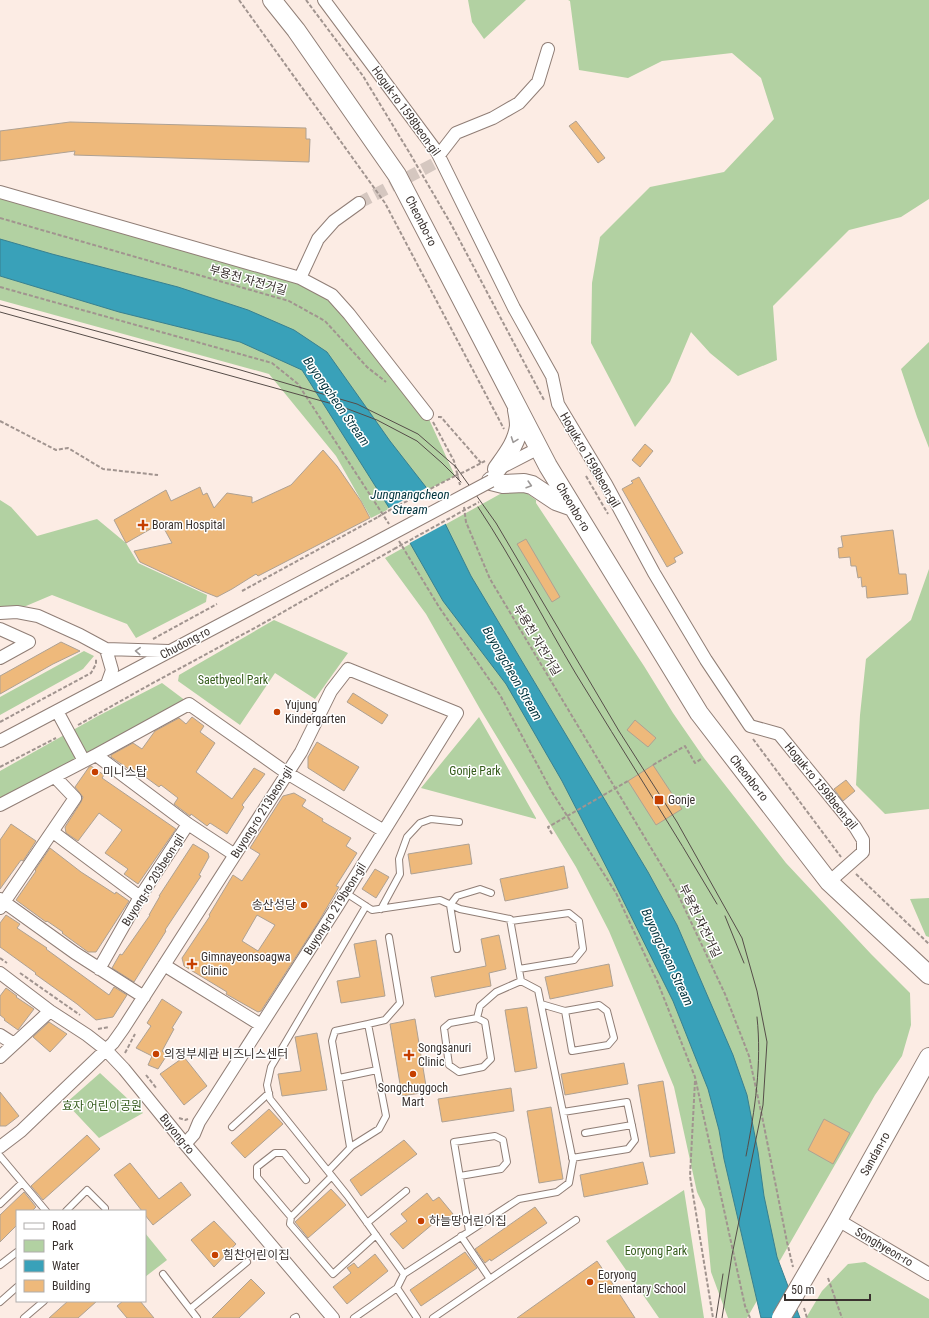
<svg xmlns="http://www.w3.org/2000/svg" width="929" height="1318" viewBox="0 0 929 1318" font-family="'Roboto Condensed','Noto Sans KR',sans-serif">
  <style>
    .green { fill: #b2d1a2 }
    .water { fill: #39a1b9; stroke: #398090 }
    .pier { fill: #fcece4 }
    .building { fill: #eeb97b; stroke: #aea193; fill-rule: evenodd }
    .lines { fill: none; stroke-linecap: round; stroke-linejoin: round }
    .street-tunnel { stroke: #d5c7c0; stroke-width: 12; stroke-dasharray: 12 6; stroke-linecap: butt }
    .lane-casing { stroke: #907e76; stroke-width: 8 }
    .street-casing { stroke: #907e76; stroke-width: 14 }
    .secondary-casing { stroke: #907e76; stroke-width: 20 }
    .path { stroke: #a1948f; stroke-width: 2; stroke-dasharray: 4 2; stroke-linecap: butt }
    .lane { stroke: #fff; stroke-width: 6 }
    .street { stroke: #fff; stroke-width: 12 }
    .secondary { stroke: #fff; stroke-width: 18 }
    .tram { stroke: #564d49; stroke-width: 1 }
    .street-bridge-casing { stroke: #907e76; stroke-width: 14; stroke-linecap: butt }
    .secondary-bridge-casing { stroke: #907e76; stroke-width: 20; stroke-linecap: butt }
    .path-bridge { stroke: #a1948f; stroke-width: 2; stroke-dasharray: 4 2; stroke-linecap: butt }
    .street-bridge { stroke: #fff; stroke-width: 12 }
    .secondary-bridge { stroke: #fff; stroke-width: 18 }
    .oneway { stroke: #9c9897 }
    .poi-dot { fill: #c53f00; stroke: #fff; stroke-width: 1.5 }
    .labels { text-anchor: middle; stroke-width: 3; stroke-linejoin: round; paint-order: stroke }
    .street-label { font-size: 12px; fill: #3a322f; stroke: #fff }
    .poi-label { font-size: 12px; fill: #3a322f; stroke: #fff; text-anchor: start }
    .park-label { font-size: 12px; fill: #355c1c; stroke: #fff }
    .water-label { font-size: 13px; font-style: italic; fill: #01333d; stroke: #fff }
  </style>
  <rect width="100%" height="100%" fill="#fcece4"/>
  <!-- green -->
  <path class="green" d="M468,0H526L484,39L472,22Z
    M568,0H929V199L901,217L849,230L773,306L777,360L738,376L710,353L691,332L670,382L635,427L591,343L592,283L600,237L650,187L724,172L774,119L761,78L732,53L662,61L628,78L579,70L570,1Z
    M0,196L292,279L331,297L428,417L455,476L371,518L336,456L269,374L0,300Z
    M929,342V448L917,417L901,369Z
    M511,488L525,492L536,500V503L644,666L673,713L704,758L786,863L871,954L910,993L911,1025L902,1056L875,1095L747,1318H728L711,1272L705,1209L697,1192L674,1087L645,1017L609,931L576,867L480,709L426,614L385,558Z
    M0,500L11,507L37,536L97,519L126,543L138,563L207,595L206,602L136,638L127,624L52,595L26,606L0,609Z
    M929,569V809L885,814L856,785L860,715L866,659L911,620Z
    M274,620L348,653L315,699L275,673L240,725L178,681L179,675Z
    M84,651L94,656L83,669L0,715V697Z
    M162,683L186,701L0,800V771L98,716Z
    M479,717L536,818V819L421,788Z
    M929,898V937L926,936L910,899Z
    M100,1073L143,1113L99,1138L66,1103Z
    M684,1190L704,1318H659L606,1241Z
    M145,1233L167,1260L145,1277Z
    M865,1262L929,1299V1318H806L822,1291L848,1264Z"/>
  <!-- water -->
  <path class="water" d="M0,239L52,254L178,287L248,310L294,330L327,352L390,441L429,491L471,576L648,872L677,925L733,1055L747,1095L758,1152L764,1196L777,1257L800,1318H761L724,1159L719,1130L708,1089L673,1001L613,880L562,781L506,684L443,601L398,522L302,370L240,342L119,312L0,276Z"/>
  <!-- pier -->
  <path class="pier" d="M428,487L447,523L408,544L387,509Z"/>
  <!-- building -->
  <path class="building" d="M576,121L605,158L598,163L569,126Z
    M70,122L306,128V139H310L309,162L74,155L75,151L0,161V131Z
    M645,444L653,451L640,467L632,460Z
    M323,450L337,466L361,501L370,518L258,576L256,574L232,589L217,597L202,591L140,562L134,551L172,543L161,523L126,543L114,520L166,490L171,501L200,487L203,495L207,493L214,508L227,493L252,497V503L291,485Z
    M639,477L683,553L674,558L676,562L667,567L622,489L633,483L631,481Z
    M893,530L899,574H906L908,594L867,598L866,586L862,587L861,577L858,578L856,566H851L850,557L839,558L838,548L843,547L841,536Z
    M526,539L560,597L552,602L517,544Z
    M61,642L80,651L53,664L0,694V676Z
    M353,693L388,715L382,724L347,702Z
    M192,717L204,726L200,732L215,743L196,772L232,799L254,768L265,774L242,805L244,807L227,834L210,823L207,826L191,814L190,816L174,804L178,798L161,785L159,787L144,776L142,778L111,757V755L133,743L142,749L155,731L179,718L186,724Z
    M635,720L656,738L648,747L627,730Z
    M317,742L359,767L344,791L308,768V757Z
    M653,765L682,809L656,825L628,781Z
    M91,766L104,775L102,778L176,829L138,884L124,874L128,869L105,853L122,830L99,813L78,841L66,833L65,827L81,802L83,797L75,787L89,767Z
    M846,780L855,791L843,801L834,789Z
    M294,793L306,800L302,806L323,819L322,821L351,838L346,846L357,853L336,886L339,887L319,921L261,1011L258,1012L226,994L227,992L184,966L182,958L210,916L209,915L233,875L242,881L260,854L250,848L283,796ZM257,915L275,925L258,951L242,941Z
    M11,824L36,841L23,861L21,860L0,889V840Z
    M193,844L208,853L209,857L199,875L201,876L165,930L166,931L134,982L112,968L120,954L122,955L150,915H149L160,896H159Z
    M469,844L472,864L411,874L408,854Z
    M50,848L81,872L115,894L116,892L129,901L96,952H88L62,933L63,932L47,921L46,922L16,900L36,871L35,870Z
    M564,866L568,888L505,901L500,879Z
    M375,869L389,877L376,898L362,889Z
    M6,915L20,924L17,928L47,948L46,949L109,995L114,987L127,995L113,1017L96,1020L77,1004L35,974L36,973L0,947V923Z
    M499,935L506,969L489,973L491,986L435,997L431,977L486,966L481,939Z
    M376,940L385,996L341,1003L337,981L360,977L354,944Z
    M609,964L613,986L550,999L545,977Z
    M6,988L17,996L16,997L34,1009L18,1030L4,1020L5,1019L0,1015V996Z
    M162,999L182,1012L172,1028L174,1029L162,1051L167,1055L158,1069L148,1065L152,1056L136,1048L151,1026L147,1023Z
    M527,1007L537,1068L515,1072L505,1010Z
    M415,1019L427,1092L402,1096L390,1024Z
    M49,1022L67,1034L50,1052L33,1037Z
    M317,1033L327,1090L282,1096L278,1074L301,1071L295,1037Z
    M184,1057L207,1086L184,1105L160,1074Z
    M624,1063L628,1084L565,1095L561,1074Z
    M663,1081L675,1153L650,1157L638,1085Z
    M511,1088L514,1111L442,1122L438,1099Z
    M0,1092L19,1116L6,1126H0Z
    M551,1107L563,1179L539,1183L527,1111Z
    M269,1109L283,1124L245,1158L231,1143Z
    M824,1119L850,1133L833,1164L808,1150Z
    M87,1135L100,1149L43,1200L31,1186Z
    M404,1140L417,1154L361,1196L350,1180Z
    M643,1162L648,1184L584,1197L580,1175Z
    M130,1163L159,1199L181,1182L191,1195L153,1225L145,1215V1211H142L114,1175Z
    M331,1189L346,1205L308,1238L295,1222Z
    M24,1192L36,1207L32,1211H17V1225L0,1242V1215Z
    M427,1193L433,1201L439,1197L453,1214L443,1222L440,1218L403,1249L390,1234L407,1221L401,1214Z
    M535,1207L547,1223L491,1261L490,1259L485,1263L475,1249Z
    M214,1221L236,1244L214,1267L191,1240Z
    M465,1252L477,1268L421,1306L410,1290Z
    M375,1254L388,1271L347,1304L333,1287L351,1273L347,1268L354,1263L358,1268Z
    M597,1261L615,1287L635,1318H517Z
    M251,1279L265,1293L239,1318H212Z
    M68,1301H97L78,1318H49Z
    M123,1301H140L154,1318H127L117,1306Z"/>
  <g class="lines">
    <!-- street-tunnel -->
    <path class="street-tunnel" d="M359,203L441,160"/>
    <defs>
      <path id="lane" d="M346,893L372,910L440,900L460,909L510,919L521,981L538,990L573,1161L569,1183L557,1192L519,1199L404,1274L397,1288L354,1318
        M366,906L271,1067L267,1085L270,1099L347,1195L404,1274
        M381,909L400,874L399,859L407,837L420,823L431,819L459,822
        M511,921L569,913L579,921L583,949L574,960L519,969
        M457,949L450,905L457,896L480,889L491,893
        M541,1004L565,1011L572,1051L608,1045L614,1038L607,1011L599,1005L565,1011
        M477,1018L485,1022L491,1059L483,1067L459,1072L449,1065L444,1028L450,1023L477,1018L480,1006L496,992L521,981
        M339,1078L377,1070
        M563,1112L627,1102L635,1140L628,1149L572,1158
        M232,1127L269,1093
        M585,1133L632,1125
        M350,1147L332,1041L335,1031L368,1024
        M0,1156L46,1211
        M328,1171L352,1146L379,1129L386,1116L368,1024L385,1020L400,1003L389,937
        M460,1176L501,1169L507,1162L503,1140L495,1136L454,1142L469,1231
        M306,1180L284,1153H275L257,1167V1177L291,1217L332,1176
        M0,1204L22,1183
        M66,1211L87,1190L105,1208V1211
        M291,1217L290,1224L333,1274L376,1235
        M367,1223L406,1191
        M461,1236L490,1279
        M0,1265L17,1252
        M163,1274L197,1318
        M397,1288L417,1318
        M0,1302L17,1287
        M190,1309L247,1262
        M24,1318L44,1301
        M294,1318L296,1317
        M433,1318L576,1220"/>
      <path id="street" d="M324,0L437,152L514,308L552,376L558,404L606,484L654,573L706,660L750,726L779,734L855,827L863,840V852L829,882
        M439,155L456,133L493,118L519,103L538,82L548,49
        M0,192L300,278L318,239L334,221L359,203
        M300,278L332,295L349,314L427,414
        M500,468L539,448
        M0,613L17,612L38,616L80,635L106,649L169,651
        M0,629L29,642
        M106,649L112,670L107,684
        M0,658L29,642
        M57,711L84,761
        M0,741L371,545
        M96,755L188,824L235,855
        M0,805L96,755L189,704L287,773L384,831
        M53,832L140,897
        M0,899L75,953L144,997
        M0,908L75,798L55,777
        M164,965L261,1025
        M99,969L140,897L188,824
        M0,973L50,1011L87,1035L105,1049L124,1069L185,1144L333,1318
        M0,1035L14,1044
        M0,1057L50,1011
        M0,1147L21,1131L70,1084L113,1043L123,1029L301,752L331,691L348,669L457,713L338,905L199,1122L194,1134L185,1144
        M838,1220L929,1274"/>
      <path id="secondary" d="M272,0L296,30L397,175L548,466L699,713L829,882L929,975
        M497,469C506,456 517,443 519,426C519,421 518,415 517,410
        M491,481L503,484L524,483L532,485L556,501L573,507
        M820,1251L838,1220L929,1057"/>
    </defs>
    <!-- lane casing -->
    <use href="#lane" class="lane-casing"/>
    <!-- street casing -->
    <use href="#street" class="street-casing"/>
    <!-- secondary casing -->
    <use href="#secondary" class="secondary-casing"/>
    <!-- path -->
    <path class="path" d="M239,0L385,203L504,429
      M306,0L363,76L409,152L451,224L544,400
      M0,218L289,301L325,321L367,367L386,382
      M0,287L272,363L298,384L389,524
      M438,417H441L481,463
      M0,421L56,450L68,448L103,469L158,475
      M433,422L454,461L460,485
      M466,471L485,461
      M586,476L608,514
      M464,507L466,522L490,579L675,888L725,994L749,1056L763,1121L787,1242L793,1267
      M388,511L455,476
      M399,541L439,607L500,695L552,792L616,893L658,983L695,1077L745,1306L750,1318
      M242,591L378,517
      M153,639L217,604
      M0,722L91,673L96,664V659
      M78,725L151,684L262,624L394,549
      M753,739L841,857
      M653,765L685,746L695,763L701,759
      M0,767L56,738
      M856,874L929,944
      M0,958L7,963
      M20,973L80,1015
      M98,1029L109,1027
      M125,1053L135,1034
      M146,1075L157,1089
      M695,1081L690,1176L713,1318
      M179,1118L185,1120L188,1119
      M828,1278L842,1318
      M804,1308L807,1318"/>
    <!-- lane -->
    <use href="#lane" class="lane"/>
    <!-- street -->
    <use href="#street" class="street"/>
    <!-- secondary -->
    <use href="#secondary" class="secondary"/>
    <!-- tram -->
    <path class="tram" d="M0,305L237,369L357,404L418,434L456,467L496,523L619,731L677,822L742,938L757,991L767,1042L763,1105L732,1255L722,1318
      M0,312L340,406L377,420L417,441L442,463L461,482
      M478,507C514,561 543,619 576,674C623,751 672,827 717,904
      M725,916L744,963
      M746,1156C755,1110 762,1063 757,1017
      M716,1318L723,1274"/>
    <defs>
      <path id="street-bridge" d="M371,545L491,481"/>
      <path id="secondary-bridge" d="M781,1318L820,1251"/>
    </defs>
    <!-- street-bridge casing -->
    <use href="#street-bridge" class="street-bridge-casing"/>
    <!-- secondary-bridge casing -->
    <use href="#secondary-bridge" class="secondary-bridge-casing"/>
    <!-- path-bridge -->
    <path class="path-bridge" d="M455,476L466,471
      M378,517L388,511
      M394,549L479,502
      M552,834L548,827L628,781"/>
    <!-- street-bridge -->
    <use href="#street-bridge" class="street-bridge"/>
    <!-- secondary-bridge -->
    <use href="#secondary-bridge" class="secondary-bridge"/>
  </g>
  <!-- one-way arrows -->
  <defs><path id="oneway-chevron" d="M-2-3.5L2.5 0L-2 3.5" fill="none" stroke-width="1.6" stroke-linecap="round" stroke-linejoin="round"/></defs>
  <g class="oneway">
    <use href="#oneway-chevron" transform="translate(514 440) rotate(110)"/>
    <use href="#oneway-chevron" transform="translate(529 485) rotate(17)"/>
    <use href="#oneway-chevron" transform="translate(138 651) rotate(-177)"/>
  </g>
  <!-- markers -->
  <g class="poi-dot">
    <path d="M141 519h4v4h4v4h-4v4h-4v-4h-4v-4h4z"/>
    <circle cx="277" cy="712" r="4"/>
    <circle cx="95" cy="772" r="4"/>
    <rect x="654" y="795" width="10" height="10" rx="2"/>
    <circle cx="304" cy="905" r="4"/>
    <path d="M190 958h4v4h4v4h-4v4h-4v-4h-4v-4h4z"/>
    <circle cx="156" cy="1054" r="4"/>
    <path d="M407 1049h4v4h4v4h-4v4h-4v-4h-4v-4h4z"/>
    <circle cx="413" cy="1074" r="4"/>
    <circle cx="421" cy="1221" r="4"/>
    <circle cx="215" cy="1255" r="4"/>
    <circle cx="590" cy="1282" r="4"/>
  </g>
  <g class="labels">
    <!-- street labels -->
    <g class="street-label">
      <text transform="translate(406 111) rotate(54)" y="4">Hoguk-ro 1598beon-gil</text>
      <text transform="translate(421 221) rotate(63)" y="4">Cheonbo-ro</text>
      <text transform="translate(248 280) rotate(16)" y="4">부용천 자전거길</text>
      <text transform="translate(590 460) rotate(60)" y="4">Hoguk-ro 1598beon-gil</text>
      <text transform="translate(573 507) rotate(59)" y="4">Cheonbo-ro</text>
      <text transform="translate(537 640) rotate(59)" y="4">부용천 자전거길</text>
      <text transform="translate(185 643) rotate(-28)" y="4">Chudong-ro</text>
      <text transform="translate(749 778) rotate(52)" y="4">Cheonbo-ro</text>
      <text transform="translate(821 786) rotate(51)" y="4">Hoguk-ro 1598beon-gil</text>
      <text transform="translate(262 812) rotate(-58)" y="4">Buyong-ro 213beon-gil</text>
      <text transform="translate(153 880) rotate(-58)" y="4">Buyong-ro 203beon-gil</text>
      <text transform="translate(335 909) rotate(-58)" y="4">Buyong-ro 219beon-gil</text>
      <text transform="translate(700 921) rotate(64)" y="4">부용천 자전거길</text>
      <text transform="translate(177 1134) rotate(51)" y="4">Buyong-ro</text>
      <text transform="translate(875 1154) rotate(-61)" y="4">Sandan-ro</text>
      <text transform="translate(884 1247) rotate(30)" y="4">Songhyeon-ro</text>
    </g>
    <!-- poi labels -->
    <g class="poi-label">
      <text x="152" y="529">Boram Hospital</text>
      <text x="285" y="709">Yujung<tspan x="285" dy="14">Kindergarten</tspan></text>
      <text x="103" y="776">미니스탑</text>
      <text x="668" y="804">Gonje</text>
      <text x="296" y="909" text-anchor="end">송산성당</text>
      <text x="201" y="961">Gimnayeonsoagwa<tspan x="201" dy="14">Clinic</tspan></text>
      <text x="418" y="1052">Songsanuri<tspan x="418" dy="14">Clinic</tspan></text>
      <text x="164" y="1058">의정부세관 비즈니스센터</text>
      <text x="413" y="1092" text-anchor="middle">Songchuggoch<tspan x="413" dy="14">Mart</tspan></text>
      <text x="429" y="1225">하늘땅어린이집</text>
      <text x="223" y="1259">힘찬어린이집</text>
      <text x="598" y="1279">Eoryong<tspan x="598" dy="14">Elementary School</tspan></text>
    </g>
    <!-- park labels -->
    <g class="park-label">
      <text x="233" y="684">Saetbyeol Park</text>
      <text x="475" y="775">Gonje Park</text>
      <text x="102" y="1110">효자 어린이공원</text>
      <text x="656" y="1255">Eoryong Park</text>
    </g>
    <!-- water labels -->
    <g class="water-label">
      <text transform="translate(337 401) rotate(55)" y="5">Buyongcheon Stream</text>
      <text x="410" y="499">Jungnangcheon<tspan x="410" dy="15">Stream</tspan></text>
      <text transform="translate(513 673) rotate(60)" y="5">Buyongcheon Stream</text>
      <text transform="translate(668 957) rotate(65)" y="5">Buyongcheon Stream</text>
    </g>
  </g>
  <!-- legend -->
  <rect x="16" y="1210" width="130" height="92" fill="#ffffff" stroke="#b0adac"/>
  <rect x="24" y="1223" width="20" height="6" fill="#ffffff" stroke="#b0adac"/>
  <text x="52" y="1230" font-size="12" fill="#3a322f">Road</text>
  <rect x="24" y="1240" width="20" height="12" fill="#b2d1a2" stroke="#b0adac"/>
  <text x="52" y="1250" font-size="12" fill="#3a322f">Park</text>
  <rect x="24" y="1260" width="20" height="12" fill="#39a1b9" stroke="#b0adac"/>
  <text x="52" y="1270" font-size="12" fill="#3a322f">Water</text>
  <rect x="24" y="1280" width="20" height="12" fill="#eeb97b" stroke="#b0adac"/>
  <text x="52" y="1290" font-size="12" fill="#3a322f">Building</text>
  <!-- scale -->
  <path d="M785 1294v6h85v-6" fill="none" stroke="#3a322f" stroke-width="2"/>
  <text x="791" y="1294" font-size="12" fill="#3a322f" stroke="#ffffff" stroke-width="3" paint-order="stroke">50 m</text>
</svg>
